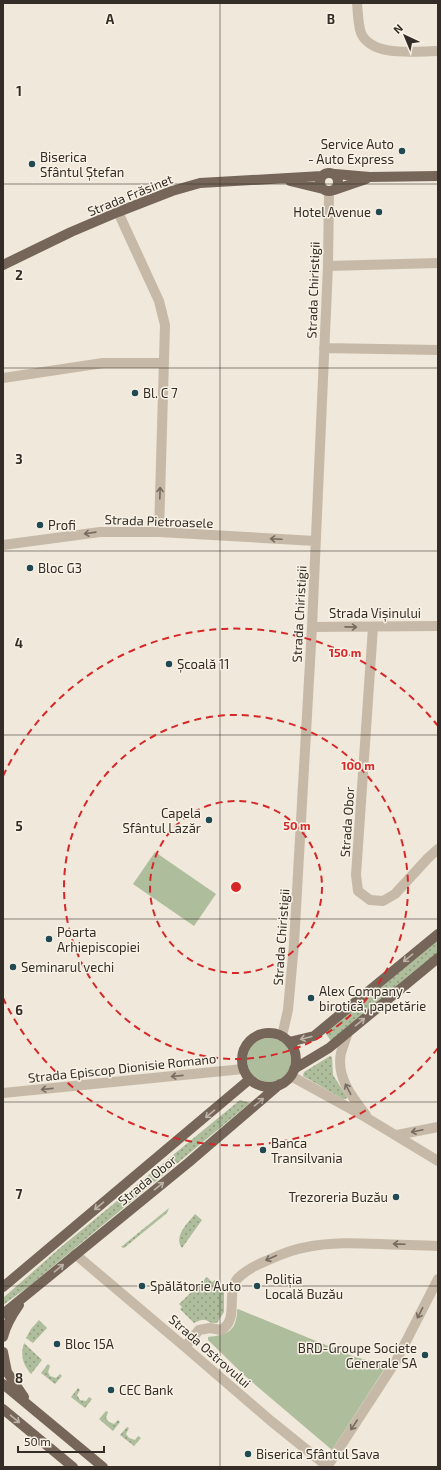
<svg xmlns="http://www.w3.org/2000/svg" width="441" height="1470" viewBox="0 0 441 1470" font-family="'Exo 2',sans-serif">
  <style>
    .grass { fill: url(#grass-dots) }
    .green { fill: #aebd9c }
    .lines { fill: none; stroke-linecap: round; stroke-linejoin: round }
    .minor { stroke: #c7b9a7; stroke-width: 10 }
    .major { stroke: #756659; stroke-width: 10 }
    .oneway { stroke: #766c61 }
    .oneway2 { stroke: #bdb3a7 }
    .grid { fill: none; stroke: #342d27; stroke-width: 1; stroke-opacity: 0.55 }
    .ring { fill: none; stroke: #d62828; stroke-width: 2; stroke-dasharray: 7 5 }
    .poi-dot { fill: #204952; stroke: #f8f2e6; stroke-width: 1.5 }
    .labels { text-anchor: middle; stroke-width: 3; stroke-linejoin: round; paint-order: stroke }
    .poi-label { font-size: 13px; fill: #342d27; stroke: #f8f2e6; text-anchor: start }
    .street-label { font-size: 13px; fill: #342d27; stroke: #f8f2e6 }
    .grid-label { font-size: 13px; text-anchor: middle; font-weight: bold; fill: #342d27; stroke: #f8f2e6; stroke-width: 3; stroke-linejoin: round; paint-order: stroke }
    .centre { fill: #d62828; stroke: #f8f2e6; stroke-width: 2 }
    .ring-label { font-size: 12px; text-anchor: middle; font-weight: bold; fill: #d62828; stroke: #f8f2e6; stroke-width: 3; stroke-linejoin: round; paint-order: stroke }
  </style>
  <defs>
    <pattern id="grass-dots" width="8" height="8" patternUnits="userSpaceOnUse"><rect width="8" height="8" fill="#aebd9c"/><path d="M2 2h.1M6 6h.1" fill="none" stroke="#8e9a7f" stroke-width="1.8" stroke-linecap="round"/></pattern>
  </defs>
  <rect width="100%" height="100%" fill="#f0e8da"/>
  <!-- grass -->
  <path class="grass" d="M438,937V953L331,1041L324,1031Z
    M330,1056L332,1057L333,1075L347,1097L346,1099H343L303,1076L304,1072Z
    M240,1100L250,1103L28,1287L3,1305V1298L61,1247Z
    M169,1208L167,1213L124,1248L121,1247Z
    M195,1214L202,1220L182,1248C173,1236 188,1223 195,1214Z
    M207,1277L212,1282L215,1280L224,1290V1312L217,1323C205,1324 209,1315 194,1323L180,1309L182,1307L179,1304Z
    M39,1320L47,1328L33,1343L26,1338L31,1329Z
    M24,1343L42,1360L31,1374C23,1364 20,1356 24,1343Z
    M48,1364L50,1366L48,1372L50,1376L56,1378L60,1374L62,1376L55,1384L41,1373Z
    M78,1388L80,1390L77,1395L80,1400L86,1401L89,1397L92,1399L85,1408L71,1397Z
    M106,1411L108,1412L106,1418L109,1422L114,1424L118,1420L120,1422L113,1431L99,1419Z
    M127,1427L129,1428L126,1434L129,1438L135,1440L138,1436L141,1438L134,1446L120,1435Z"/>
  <!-- green -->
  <path class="green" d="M155,852L216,894L194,926L133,884Z
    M247 1060a22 22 0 1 1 44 0a22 22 0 1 1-44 0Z
    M238,1309L355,1357L387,1365L332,1450L245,1376L208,1340V1337C227,1335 237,1331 237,1310Z"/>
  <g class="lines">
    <!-- minor -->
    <path class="minor" d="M357,3C358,13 358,24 361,33C372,58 417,51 438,51
      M118,212L159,301L165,325L159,532
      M328,266L438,263
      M324,348L438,350
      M3,378L103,363H164
      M3,545L100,532H159L315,541
      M312,627L438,626
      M373,627L356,875L358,891L370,900L383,901L395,894L428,858L438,849
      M348,1032C346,1039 343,1046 341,1053C336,1077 352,1097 366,1115
      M282,1036L288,1010L294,944L312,627L328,266L329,192
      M291,1076L362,1115L438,1161
      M3,1093L243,1069
      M397,1135L438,1127
      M75,1254L185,1347L271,1421L328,1467
      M185,1347L199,1330L210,1328L221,1330C240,1320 225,1292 238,1278C246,1270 256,1265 266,1261C279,1255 293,1249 307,1247C331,1242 356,1243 380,1244C399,1245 419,1245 438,1246
      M327,1467L396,1361L438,1279"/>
    <!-- major -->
    <path class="major" d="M320 182a9 9 0 1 1 18 0a9 9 0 1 1-18 0Z
      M335,174L370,177L438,176
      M290,181L323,189
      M334,190L366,179
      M3,265L71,232L118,212L172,191L200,183L322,176
      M242 1060a27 27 0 1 1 54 0a27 27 0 1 1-54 0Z
      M289,1042L314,1036L438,934
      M294,1069L329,1048L438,958
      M3,1287L250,1079
      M3,1314L188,1163L280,1084
      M3,1337C6,1325 12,1315 19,1305
      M3,1352L7,1372L24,1397
      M3,1384L103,1467
      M3,1409L73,1467"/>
  </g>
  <!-- one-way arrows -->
  <defs><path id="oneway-shaft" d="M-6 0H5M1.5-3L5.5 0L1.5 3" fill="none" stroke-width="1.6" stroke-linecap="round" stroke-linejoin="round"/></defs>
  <g class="oneway">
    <use href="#oneway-shaft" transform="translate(160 493) rotate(-88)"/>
    <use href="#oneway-shaft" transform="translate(90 533) rotate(172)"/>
    <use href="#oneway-shaft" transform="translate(276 539) rotate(-177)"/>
    <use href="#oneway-shaft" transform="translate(351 627) rotate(1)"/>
    <use href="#oneway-shaft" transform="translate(177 1076) rotate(174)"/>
    <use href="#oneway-shaft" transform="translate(47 1089) rotate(174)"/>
    <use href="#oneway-shaft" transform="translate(348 1089) rotate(-117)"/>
    <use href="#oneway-shaft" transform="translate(417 1131) rotate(168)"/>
    <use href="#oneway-shaft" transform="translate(399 1244) rotate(-178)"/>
    <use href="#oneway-shaft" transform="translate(271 1258) rotate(156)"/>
    <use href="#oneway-shaft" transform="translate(420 1313) rotate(117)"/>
    <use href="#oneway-shaft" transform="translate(354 1425) rotate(123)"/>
  </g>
  <g class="oneway2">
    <use href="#oneway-shaft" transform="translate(408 958) rotate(141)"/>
    <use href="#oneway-shaft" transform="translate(360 1022) rotate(-39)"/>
    <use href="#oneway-shaft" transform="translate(306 1038) rotate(166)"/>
    <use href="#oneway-shaft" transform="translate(259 1102) rotate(-40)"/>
    <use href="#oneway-shaft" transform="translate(210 1114) rotate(140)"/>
    <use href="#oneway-shaft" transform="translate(159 1186) rotate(-39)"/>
    <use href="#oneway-shaft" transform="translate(99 1206) rotate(140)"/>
    <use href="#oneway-shaft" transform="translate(59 1268) rotate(-40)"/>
    <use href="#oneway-shaft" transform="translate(15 1419) rotate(40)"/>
  </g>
  <!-- grid -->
  <path class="grid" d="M220,3V1467M3,184H438M3,368H438M3,551H438M3,735H438M3,919H438M3,1102H438M3,1286H438"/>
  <!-- distance rings -->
  <g class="ring">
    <circle cx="236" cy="887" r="86"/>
    <circle cx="236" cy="887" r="172"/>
    <path d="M438 1048A258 258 0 0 1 3 998M3 776A258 258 0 0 1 438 726"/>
  </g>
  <!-- markers -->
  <g class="poi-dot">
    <circle cx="402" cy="151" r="4"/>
    <circle cx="32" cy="164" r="4"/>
    <circle cx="379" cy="212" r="4"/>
    <circle cx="135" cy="393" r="4"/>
    <circle cx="40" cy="525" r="4"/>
    <circle cx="30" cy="568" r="4"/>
    <circle cx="169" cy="664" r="4"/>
    <circle cx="209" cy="820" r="4"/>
    <circle cx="49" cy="939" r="4"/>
    <circle cx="13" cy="967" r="4"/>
    <circle cx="311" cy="998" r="4"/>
    <circle cx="263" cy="1150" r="4"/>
    <circle cx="396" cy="1197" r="4"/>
    <circle cx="142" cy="1286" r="4"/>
    <circle cx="257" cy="1286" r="4"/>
    <circle cx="57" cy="1344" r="4"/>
    <circle cx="425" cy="1355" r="4"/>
    <circle cx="111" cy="1390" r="4"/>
    <circle cx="248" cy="1454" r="4"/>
  </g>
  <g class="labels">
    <!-- poi labels -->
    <g class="poi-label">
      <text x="394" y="149" text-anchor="end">Service Auto<tspan x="394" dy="15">- Auto Express</tspan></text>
      <text x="40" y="162">Biserica<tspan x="40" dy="15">Sfântul Ștefan</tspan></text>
      <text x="371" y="217" text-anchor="end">Hotel Avenue</text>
      <text x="143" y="398">Bl. C 7</text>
      <text x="48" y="530">Profi</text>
      <text x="38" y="573">Bloc G3</text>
      <text x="177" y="669">Școală 11</text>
      <text x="201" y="818" text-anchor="end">Capela<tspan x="201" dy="15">Sfântul Lazăr</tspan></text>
      <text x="57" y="937">Poarta<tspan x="57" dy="15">Arhiepiscopiei</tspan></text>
      <text x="21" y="972">Seminarul vechi</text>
      <text x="319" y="996">Alex Company -<tspan x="319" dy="15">birotică, papetărie</tspan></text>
      <text x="271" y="1148">Banca<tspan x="271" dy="15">Transilvania</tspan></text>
      <text x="388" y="1202" text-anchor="end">Trezoreria Buzău</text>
      <text x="265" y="1284">Poliția<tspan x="265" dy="15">Locală Buzău</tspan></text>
      <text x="150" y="1291">Spălătorie Auto</text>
      <text x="65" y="1349">Bloc 15A</text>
      <text x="417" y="1353" text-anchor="end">BRD-Groupe Societe<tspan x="417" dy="15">Generale SA</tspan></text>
      <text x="119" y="1395">CEC Bank</text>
      <text x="256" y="1459">Biserica Sfântul Sava</text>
    </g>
    <!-- street labels -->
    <g class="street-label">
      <text transform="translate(130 195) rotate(-22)" y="5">Strada Frăsinet</text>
      <text transform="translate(313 290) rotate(-88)" y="5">Strada Chiristigii</text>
      <text transform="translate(159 521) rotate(2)" y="5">Strada Pietroasele</text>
      <text x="375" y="618">Strada Vișinului</text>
      <text transform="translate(299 614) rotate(-87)" y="5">Strada Chiristigii</text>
      <text transform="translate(347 822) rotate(-86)" y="5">Strada Obor</text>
      <text transform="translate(281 937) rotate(-86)" y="5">Strada Chiristigii</text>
      <text transform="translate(122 1068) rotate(-6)" y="5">Strada Episcop Dionisie Romano</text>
      <text transform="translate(147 1180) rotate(-39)" y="5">Strada Obor</text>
      <text transform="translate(210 1351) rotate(41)" y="5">Strada Ostrovului</text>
    </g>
  </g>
  <g class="grid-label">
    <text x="110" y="24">A</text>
    <text x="331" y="24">B</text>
    <text x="19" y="96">1</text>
    <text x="19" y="280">2</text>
    <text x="19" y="464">3</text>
    <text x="19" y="648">4</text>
    <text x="19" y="831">5</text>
    <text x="19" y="1015">6</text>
    <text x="19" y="1199">7</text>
    <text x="19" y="1383">8</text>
  </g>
  <circle cx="236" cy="887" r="6" class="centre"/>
  <g class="ring-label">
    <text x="345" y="657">150 m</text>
    <text x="358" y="770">100 m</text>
    <text x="297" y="830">50 m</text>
  </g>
  <!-- border -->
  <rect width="441" height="1470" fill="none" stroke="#342d27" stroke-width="8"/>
  <!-- north arrow -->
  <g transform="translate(405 36) rotate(316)" stroke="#f8f2e6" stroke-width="3" paint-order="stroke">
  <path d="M0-3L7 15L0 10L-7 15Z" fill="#342d27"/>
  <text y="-6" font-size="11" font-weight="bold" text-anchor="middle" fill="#342d27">N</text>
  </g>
  <!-- scale -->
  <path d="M18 1446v6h86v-6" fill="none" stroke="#342d27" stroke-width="2"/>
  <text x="24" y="1446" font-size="12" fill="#342d27" stroke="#f8f2e6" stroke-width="3" paint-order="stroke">50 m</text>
</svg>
